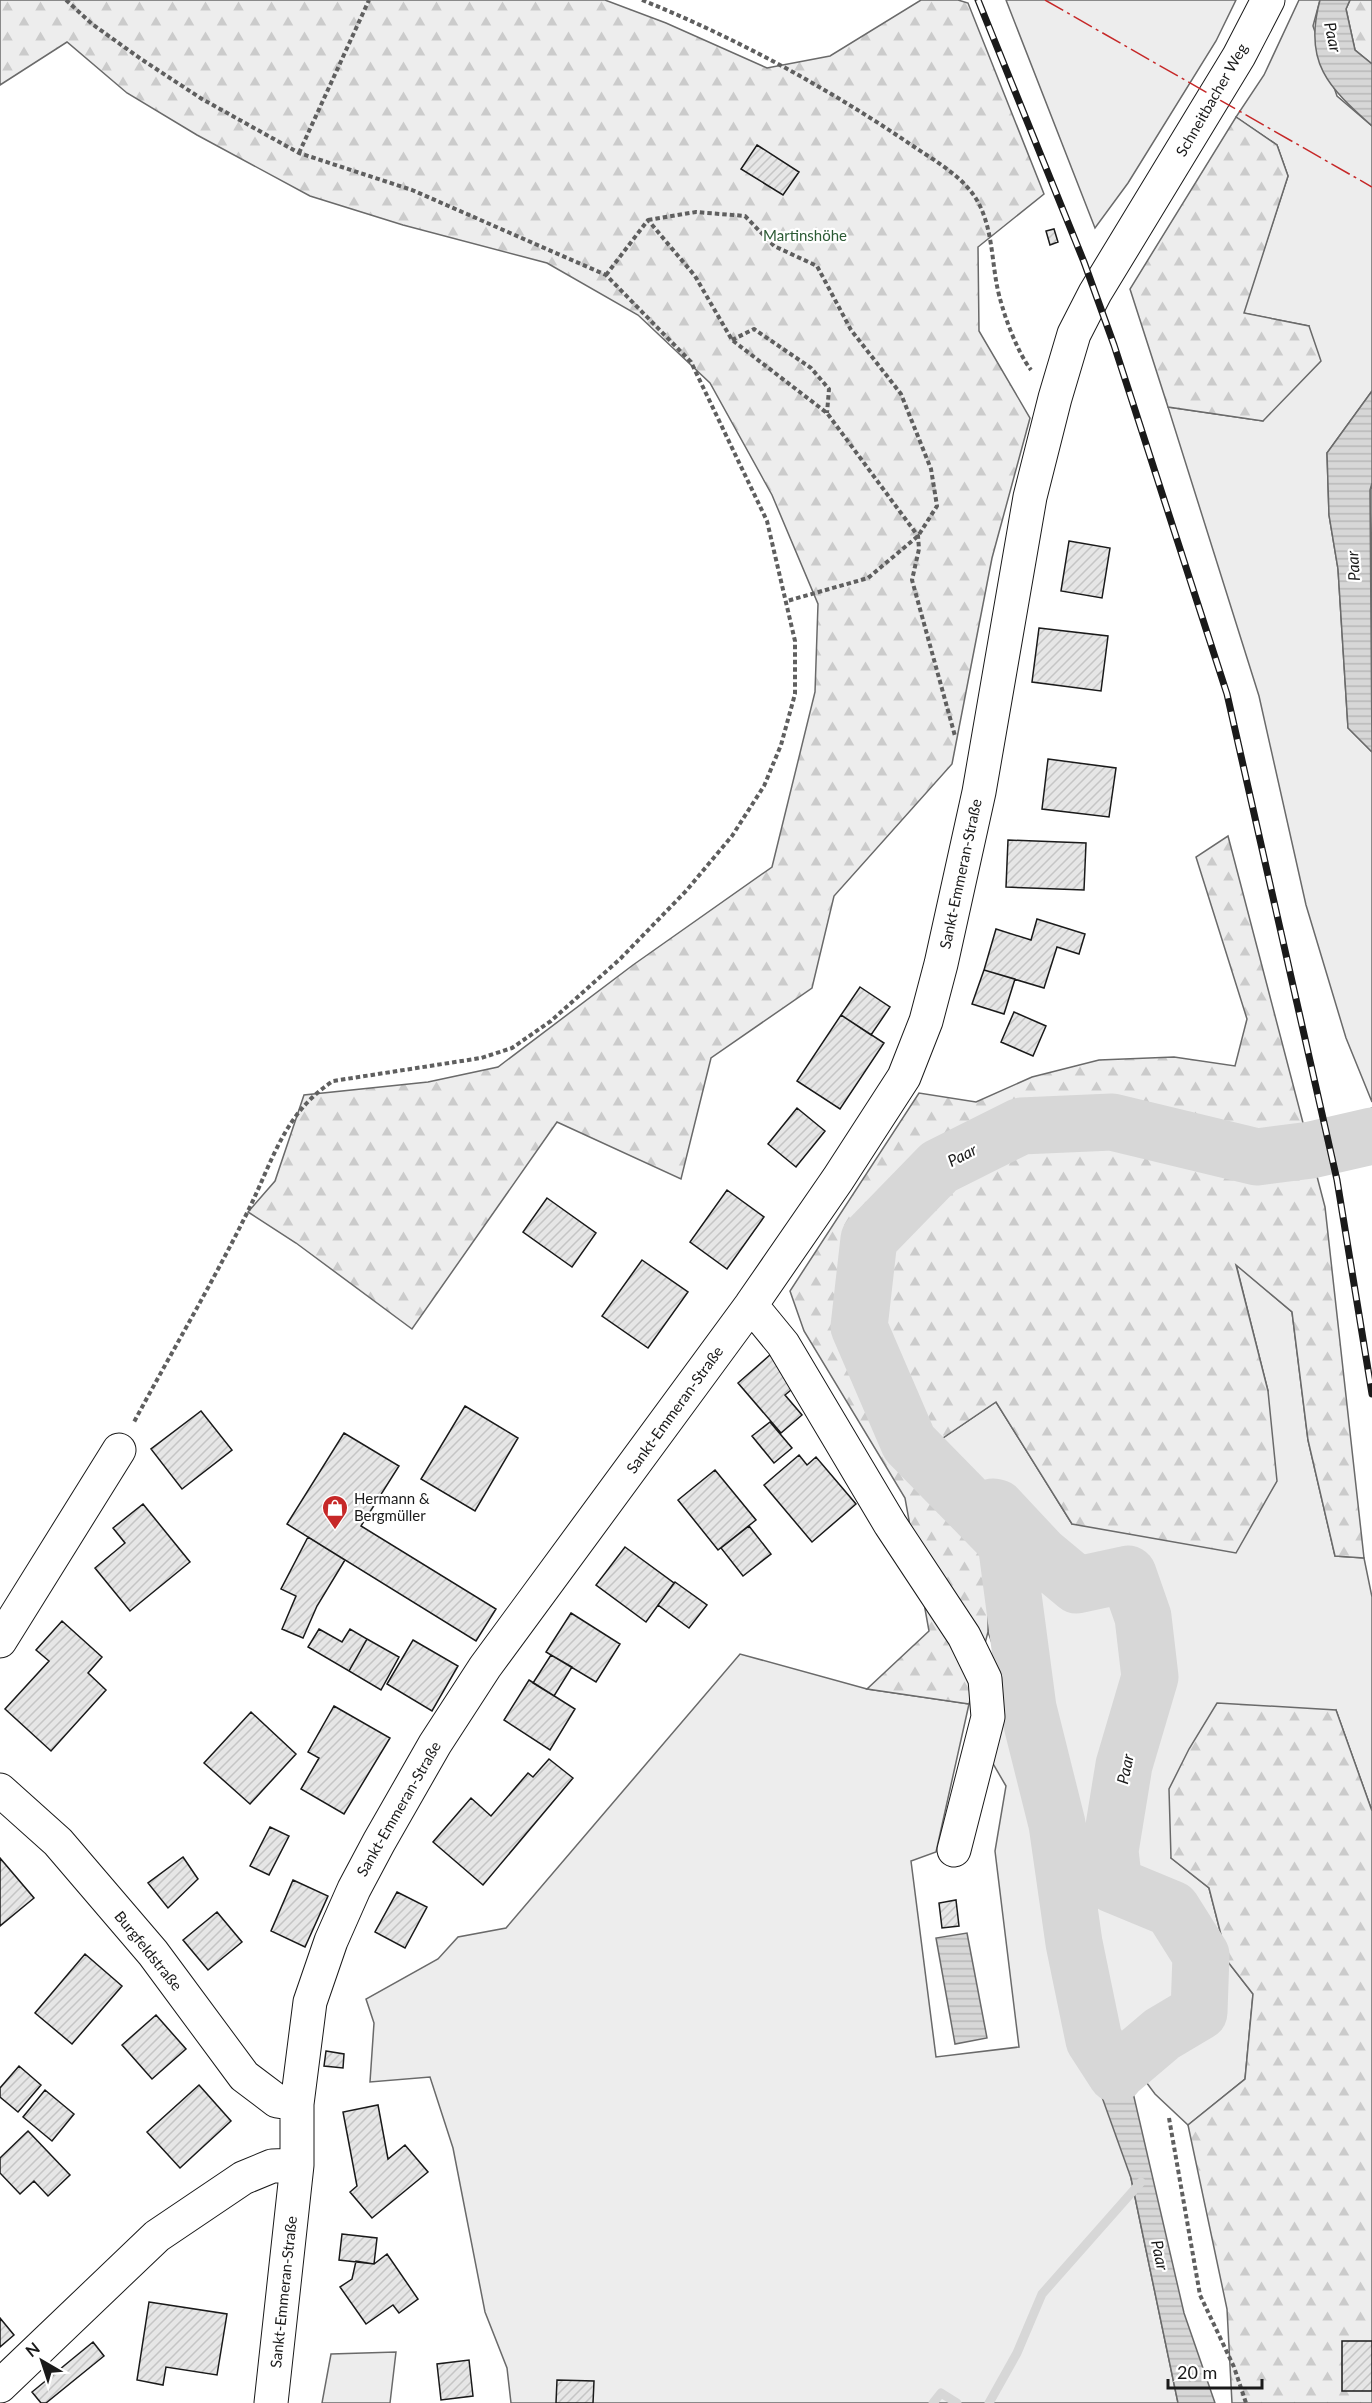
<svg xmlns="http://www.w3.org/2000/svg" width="1372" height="2403" viewBox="0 0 1372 2403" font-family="Lato,sans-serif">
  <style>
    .built { fill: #ededed; stroke: #6a6a6a; stroke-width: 1.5 }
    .forest { fill: url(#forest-firs); stroke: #6a6a6a; stroke-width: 1.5 }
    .water { fill: url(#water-rules); stroke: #6a6a6a; stroke-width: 1.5 }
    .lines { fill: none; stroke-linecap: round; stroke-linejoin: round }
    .stream { stroke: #d7d7d7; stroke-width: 9 }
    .river { stroke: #d7d7d7; stroke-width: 57 }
    .building { fill: url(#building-hatch); stroke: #1a1a1a; stroke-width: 1.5 }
    .minor-casing { stroke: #1a1a1a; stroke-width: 35 }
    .path { stroke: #5f5f5f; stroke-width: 4; stroke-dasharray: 4.5 3; stroke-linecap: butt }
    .minor { stroke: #fff; stroke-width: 33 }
    .rail-casing { stroke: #1a1a1a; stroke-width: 7 }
    .rail { stroke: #fff; stroke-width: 4.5; stroke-dasharray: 14; stroke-linecap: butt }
    .power { stroke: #c62828; stroke-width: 1.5; stroke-dasharray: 21 4.5 3 4.5; stroke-linecap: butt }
    .labels { text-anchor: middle; stroke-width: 4.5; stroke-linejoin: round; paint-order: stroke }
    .street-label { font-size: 15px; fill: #1a1a1a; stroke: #fff }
    .park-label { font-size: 15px; fill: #2b5a34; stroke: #fff }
    .poi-label { font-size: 15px; fill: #1a1a1a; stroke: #fff; text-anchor: start }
    .water-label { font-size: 16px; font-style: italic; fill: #1a1a1a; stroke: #fff }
  </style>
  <defs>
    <pattern id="forest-firs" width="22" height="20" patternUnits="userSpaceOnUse" patternTransform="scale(1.5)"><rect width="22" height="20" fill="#ededed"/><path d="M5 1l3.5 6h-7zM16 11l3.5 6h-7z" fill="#cbcbcb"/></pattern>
    <pattern id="water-rules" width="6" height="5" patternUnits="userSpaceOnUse" patternTransform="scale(1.5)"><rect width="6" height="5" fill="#d7d7d7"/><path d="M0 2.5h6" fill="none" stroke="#b8b8b8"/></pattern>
    <pattern id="building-hatch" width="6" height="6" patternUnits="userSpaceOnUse" patternTransform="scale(1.5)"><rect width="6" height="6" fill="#e6e6e6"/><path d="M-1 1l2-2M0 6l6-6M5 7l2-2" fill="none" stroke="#c5c5c5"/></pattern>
  </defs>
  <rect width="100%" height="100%" fill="#fff"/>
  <!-- built -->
  <path class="built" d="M1006,0H1236L1216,41L1128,183L1095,228Z
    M1299,0H1320L1313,26L1337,96L1372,126V391L1327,453L1329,515L1338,569L1348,728L1372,752V1102L1346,1038L1306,905L1259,696L1168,407L1263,421L1309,326L1243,313L1288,176L1277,145L1236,117L1264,75Z
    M1372,483V664L1370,490Z
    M1236,1264L1292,1312L1308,1440L1335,1556L1364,1558L1372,1597V1811L1336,1710L1171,1858L1209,1888L1228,1962L1253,1994L1245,2079L1188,2125L1155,2094L1126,2055L1107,2043L1131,2178L1178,2403H511L507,2368L485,2312L453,2148L430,2077L370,2082L374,2023L366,1999L438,1959L458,1937L506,1928L740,1654L867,1689L969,1704L936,1852L911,1861L936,2057L1019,2047L995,1851L1006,1786L992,1762L1004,1710V1677L988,1632L989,1557L950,1502L940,1440L996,1402L1072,1524L1268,1391Z
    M396,2352L390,2403H322L331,2354Z"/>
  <!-- forest -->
  <path class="forest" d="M0,0H605L666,23L767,68L830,56L921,0H958L968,3L1044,194L978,247L979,331L1030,418L992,558L952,764L834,896L812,988L711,1058L681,1179L557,1122L412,1329L296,1243L248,1212L275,1181L304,1095L428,1082L498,1067L633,965L772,867L815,692L818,604L772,495L710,383L638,315L547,263L403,225L310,196L197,135L127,93L67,42L0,85Z
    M1350,0H1372V64L1355,50L1346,9Z
    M1236,117L1277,145L1288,176L1244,313L1309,326L1321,361L1263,421L1168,407L1130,289Z
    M1228,836L1325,1207L1364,1558L1335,1556L1308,1440L1292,1312L1236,1265L1268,1391L1277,1481L1236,1553L1072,1524L996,1402L940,1440L950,1502L989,1557L988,1632L969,1704L867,1689L929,1631L905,1498L804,1331L790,1291L919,1093L976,1102L1032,1077L1099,1060L1174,1057L1235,1066L1247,1019L1196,857Z
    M1217,1703L1336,1710L1372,1811V2403H1232L1227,2309L1188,2125L1245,2079L1253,1994L1228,1962L1209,1888L1171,1858L1169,1789L1189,1749Z"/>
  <!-- water -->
  <path class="water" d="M1320,0H1350L1346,9L1355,50L1372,64V126C1328,87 1303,62 1320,0Z
    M1372,391V483L1370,490L1372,752L1348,728L1338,569L1329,515L1327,453Z
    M1372,1108V1156L1277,1178L1218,1163L1227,1141L1293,1137Z
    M967,1933L987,2038L955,2044L936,1938Z
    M1100,1999L1107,2042L1128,2071L1184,2313L1215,2403H1178L1131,2178L1088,2058L1063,2014Z"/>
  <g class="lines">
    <!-- stream -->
    <path class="stream" d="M933,2403L941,2393L957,2403
      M989,2403L1017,2353L1042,2294L1141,2182"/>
    <!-- river -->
    <path class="river" d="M993,1507L997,1508L1041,1555L1077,1585L1128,1574L1143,1617L1150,1677L1124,1765L1110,1851L1114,1885L1172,1909L1201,1955L1199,2012L1162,2034L1116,2073
      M1116,2074L1094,2040L1074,1943L1057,1824L1028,1708L1006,1542L909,1443L859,1327L869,1239L939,1167L1021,1126L1112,1122L1257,1157L1311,1150L1372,1136"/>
  </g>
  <!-- building -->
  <path class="building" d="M757,145L799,172L783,195L741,169Z
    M1054,229L1058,242L1050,245L1046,231Z
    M1069,541L1110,548L1102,598L1061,591Z
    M1039,628L1108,636L1101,691L1032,682Z
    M1048,759L1116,768L1109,817L1042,809Z
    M1008,840L1086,843L1084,890L1006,887Z
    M1037,919L1085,934L1079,954L1057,947L1044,988L984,970L996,929L1031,940Z
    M984,970L1015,979L1004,1014L972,1004Z
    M860,987L890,1007L871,1035L841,1015Z
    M1014,1012L1046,1026L1033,1056L1001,1042Z
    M841,1015L884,1043L840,1109L797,1081Z
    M797,1108L825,1131L796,1167L768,1144Z
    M727,1190L764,1217L727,1269L690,1242Z
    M547,1198L596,1233L572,1267L523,1232Z
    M642,1260L688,1292L648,1348L602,1316Z
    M771,1354L797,1385L785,1395L802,1415L781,1433L738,1383Z
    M465,1406L518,1438L475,1511L421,1479Z
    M201,1411L232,1450L182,1489L151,1449Z
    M770,1422L792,1448L774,1463L752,1436Z
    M344,1433L399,1466L361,1526L496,1609L476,1641L287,1524Z
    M799,1455L807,1465L816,1457L856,1504L812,1542L764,1485Z
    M715,1470L756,1520L718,1550L678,1500Z
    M143,1504L190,1562L130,1611L95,1568L125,1543L113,1528Z
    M749,1526L771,1554L743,1576L721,1548Z
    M308,1537L345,1560L317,1606L303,1638L282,1629L296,1596L281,1589Z
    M625,1547L674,1583L646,1622L596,1585Z
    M675,1582L707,1605L689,1628L658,1605Z
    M571,1613L620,1644L596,1682L546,1652Z
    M62,1621L102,1657L88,1673L106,1690L51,1751L5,1709L49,1661L36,1650Z
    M319,1629L342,1642L350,1629L367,1639L349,1671L308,1647Z
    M367,1639L399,1657L381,1690L349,1671Z
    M413,1640L458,1666L432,1711L387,1684Z
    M551,1655L572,1667L554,1696L533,1683Z
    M529,1680L575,1709L550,1750L504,1720Z
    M334,1706L390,1738L344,1814L301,1789L319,1758L308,1752Z
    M251,1712L296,1754L250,1804L204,1763Z
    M549,1759L573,1778L483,1885L433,1842L471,1798L491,1816L528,1773L533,1777Z
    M270,1827L289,1836L269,1875L250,1866Z
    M183,1857L198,1879L168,1908L148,1883Z
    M0,1858L34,1898L0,1926Z
    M293,1880L328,1896L305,1947L271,1931Z
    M397,1892L427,1907L405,1948L375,1932Z
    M956,1900L959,1926L942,1928L939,1903Z
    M217,1912L242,1942L208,1970L183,1940Z
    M85,1954L122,1986L72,2044L35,2013Z
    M156,2015L186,2049L152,2079L122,2045Z
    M326,2051L344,2054L343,2068L324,2066Z
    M19,2066L41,2085L18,2112L0,2097V2088Z
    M199,2085L231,2121L180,2168L147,2132Z
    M45,2090L74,2114L52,2141L23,2117Z
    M378,2105L388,2159L405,2145L428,2172L372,2218L350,2192L357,2186L343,2112Z
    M28,2131L70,2175L48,2196L34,2181L20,2194L0,2173V2158Z
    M342,2234L377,2238L374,2264L339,2260Z
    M387,2254L418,2299L399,2313L393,2305L366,2324L340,2287L352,2279L356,2261L374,2264Z
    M149,2302L227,2314L217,2375L166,2367L163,2385L137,2380Z
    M0,2318L14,2335L0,2347Z
    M1342,2341H1372V2391H1342Z
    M93,2342L104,2356L46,2403H41L32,2392Z
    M469,2360L473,2396L441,2400L437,2364Z
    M557,2380L594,2381L593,2403H556Z"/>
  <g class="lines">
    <defs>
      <path id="minor" d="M751,1305L783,1344L890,1524L964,1636L985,1679L988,1717L954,1850
        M0,1641L119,1450
        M0,1790L58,1842L153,1953L244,2076L277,2101L297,2104
        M0,2386L157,2236L243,2178L272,2166L297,2165
        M271,2403L297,2165V2104L310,2002L331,1941L354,1889L379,1842L435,1744L485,1667L751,1305L838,1179L904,1077L926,1021L941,964L979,792L1030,497L1055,398L1074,334L1095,293L1239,56L1268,0"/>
    </defs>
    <!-- minor casing -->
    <use href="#minor" class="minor-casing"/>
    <!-- path -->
    <path class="path" d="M66,0L92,24L141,59L202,99L299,153L412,190L606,275L691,362L767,521L795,641V694L781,745L764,786L732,836L686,891L621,958L551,1021L512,1048L481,1058L333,1081C283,1114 273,1161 247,1213C212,1284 171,1353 134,1422
      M642,0C736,38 826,87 910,144C936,162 966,177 980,206C992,231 992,260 997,286C1002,311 1016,350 1031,370
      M299,153L369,0
      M648,220L696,212L745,216L774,246L817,266L851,330L901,394L931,469L937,506L918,536L868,578L787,601
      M606,275L648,220L695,276L732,340L827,413L918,536L919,549L912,580L955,736
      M732,340L754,329L811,368L829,389L827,413
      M1169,2118L1200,2295L1234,2367L1246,2403"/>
    <!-- minor -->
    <use href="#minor" class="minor"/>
    <defs>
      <path id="rail" d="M978,0L1084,262L1114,345L1227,694L1337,1180L1372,1394"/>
    </defs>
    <!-- rail casing -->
    <use href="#rail" class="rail-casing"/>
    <!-- rail -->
    <use href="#rail" class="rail"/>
    <!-- power -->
    <path class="power" d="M1045,0L1372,187"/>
  </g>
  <!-- icons -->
  <defs>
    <symbol id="shop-pin" viewBox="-11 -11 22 30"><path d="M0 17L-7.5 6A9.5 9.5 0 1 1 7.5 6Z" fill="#c62828" stroke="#fff"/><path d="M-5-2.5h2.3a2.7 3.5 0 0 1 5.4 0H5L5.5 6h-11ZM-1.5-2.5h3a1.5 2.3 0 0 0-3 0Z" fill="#fff"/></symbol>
  </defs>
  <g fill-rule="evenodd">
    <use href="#shop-pin" x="320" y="1493" width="30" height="40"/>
  </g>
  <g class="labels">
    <!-- street labels -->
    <g class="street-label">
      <text transform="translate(1212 100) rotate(-60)" y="5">Schneitbacher Weg</text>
      <text transform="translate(961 874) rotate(-78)" y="5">Sankt-Emmeran-Straße</text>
      <text transform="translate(675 1410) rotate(-54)" y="5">Sankt-Emmeran-Straße</text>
      <text transform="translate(399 1809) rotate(-60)" y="5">Sankt-Emmeran-Straße</text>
      <text transform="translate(148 1951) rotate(51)" y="5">Burgfeldstraße</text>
      <text transform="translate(284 2292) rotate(-84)" y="5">Sankt-Emmeran-Straße</text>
    </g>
    <!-- park labels -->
    <g class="park-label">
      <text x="805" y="241">Martinshöhe</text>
    </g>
    <!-- poi labels -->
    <g class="poi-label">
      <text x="354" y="1504">Hermann &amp;<tspan x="354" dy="17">Bergmüller</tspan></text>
    </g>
    <!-- water labels -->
    <g class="water-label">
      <text transform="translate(1333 37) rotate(78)" y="6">Paar</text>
      <text transform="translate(1353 566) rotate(-94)" y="6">Paar</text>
      <text transform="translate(962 1155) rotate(-27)" y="6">Paar</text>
      <text transform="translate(1125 1769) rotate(-78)" y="6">Paar</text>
      <text transform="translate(1160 2255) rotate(78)" y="6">Paar</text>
    </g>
  </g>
  <!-- north arrow -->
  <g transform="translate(42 2361) rotate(321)" stroke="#ffffff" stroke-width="4.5" paint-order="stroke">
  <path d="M0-4.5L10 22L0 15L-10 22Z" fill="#1a1a1a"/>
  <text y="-9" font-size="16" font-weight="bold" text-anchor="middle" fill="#1a1a1a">N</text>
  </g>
  <!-- scale -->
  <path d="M1168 2379v9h94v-9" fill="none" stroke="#1a1a1a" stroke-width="3"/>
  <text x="1177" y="2379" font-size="18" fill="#1a1a1a" stroke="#ffffff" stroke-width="4.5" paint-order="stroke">20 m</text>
</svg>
